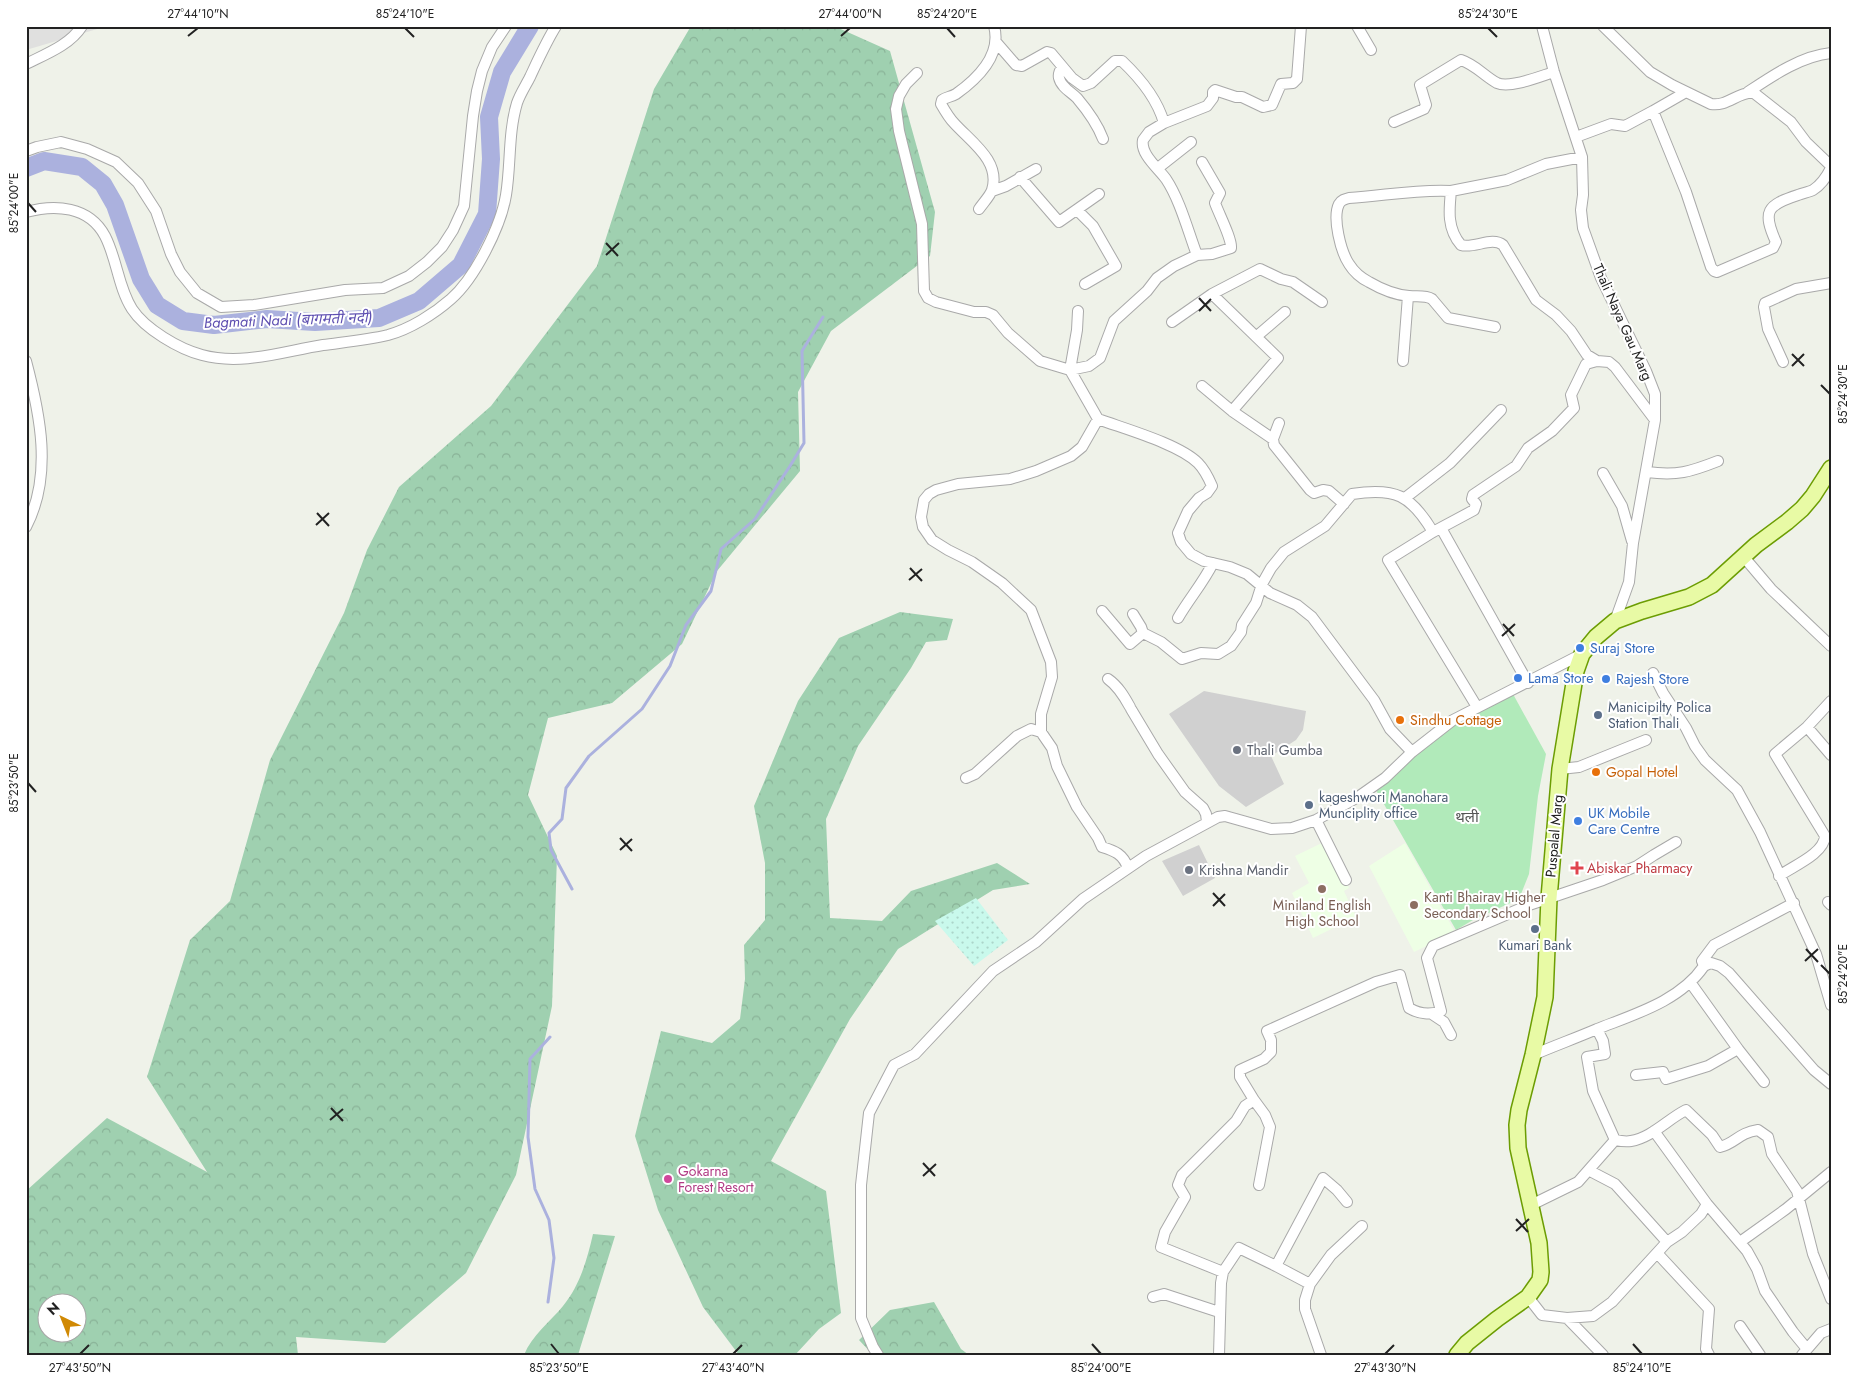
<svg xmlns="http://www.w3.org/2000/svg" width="1857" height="1381" viewBox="0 0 1857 1381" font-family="Jost,'Noto Sans Devanagari',sans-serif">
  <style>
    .residential { fill: #e0e0df }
    .education { fill: #eeffe5 }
    .religious { fill: #d0d0d0 }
    .grass { fill: #b1eaba }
    .forest { fill: url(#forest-crowns); fill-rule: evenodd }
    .park { fill: url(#park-dots) }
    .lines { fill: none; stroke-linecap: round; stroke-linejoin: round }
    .stream { stroke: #abb1de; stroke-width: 3 }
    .river { stroke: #abb1de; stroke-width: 18 }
    .street-casing { stroke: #a9a9a9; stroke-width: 12 }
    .primary-casing { stroke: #6c9d03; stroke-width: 18 }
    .street { stroke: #fff; stroke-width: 10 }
    .primary { stroke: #e8faa5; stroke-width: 15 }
    .ticks { fill: none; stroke: #222; stroke-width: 2 }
    .shop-dot { fill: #3f7fe0; stroke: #fff; stroke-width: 2 }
    .service-dot { fill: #5c6f8a; stroke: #fff; stroke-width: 2 }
    .food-dot { fill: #e8710a; stroke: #fff; stroke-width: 2 }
    .worship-dot { fill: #6b7280; stroke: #fff; stroke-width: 2 }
    .health-dot { fill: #e0444e; stroke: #fff; stroke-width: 2 }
    .education-dot { fill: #8d6e63; stroke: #fff; stroke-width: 2 }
    .hotel-dot { fill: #d1479c; stroke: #fff; stroke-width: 2 }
    .labels { text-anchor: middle; stroke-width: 4; stroke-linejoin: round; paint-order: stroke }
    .street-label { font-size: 14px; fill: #222; stroke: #fff }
    .shop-label { font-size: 14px; fill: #366cbe; stroke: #fff; text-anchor: start }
    .service-label { font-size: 14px; fill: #4e5e75; stroke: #fff; text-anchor: start }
    .food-label { font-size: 14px; fill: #c56008; stroke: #fff; text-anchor: start }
    .worship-label { font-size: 14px; fill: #5b616d; stroke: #fff; text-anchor: start }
    .health-label { font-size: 14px; fill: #be3a42; stroke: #fff; text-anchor: start }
    .education-label { font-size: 14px; fill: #785e54; stroke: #fff; text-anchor: start }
    .hotel-label { font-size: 14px; fill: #b23c85; stroke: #fff; text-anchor: start }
    .water-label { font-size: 15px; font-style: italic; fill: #5e4fb1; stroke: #fff }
    .neighbourhood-label { font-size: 15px; fill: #555; stroke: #fff }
    .neatline { fill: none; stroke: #222; stroke-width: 2 }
    .ticks-label { font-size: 12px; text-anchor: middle; fill: #222 }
  </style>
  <defs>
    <pattern id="forest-crowns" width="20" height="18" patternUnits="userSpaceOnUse" patternTransform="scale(1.25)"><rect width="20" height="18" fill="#9fd0b0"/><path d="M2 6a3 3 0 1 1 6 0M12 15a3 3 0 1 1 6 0" fill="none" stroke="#89b297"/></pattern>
    <pattern id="park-dots" width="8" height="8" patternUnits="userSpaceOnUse" patternTransform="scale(1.25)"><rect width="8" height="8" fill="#c9f9ec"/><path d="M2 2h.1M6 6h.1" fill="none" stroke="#acd5ca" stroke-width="1.8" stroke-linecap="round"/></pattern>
  </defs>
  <rect width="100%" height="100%" fill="#eff2e9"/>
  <!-- residential -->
  <path class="residential" d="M26,26H104V27L26,50Z"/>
  <!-- education -->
  <path class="education" d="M1326,841L1349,888L1344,891L1356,917L1313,938L1292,893L1309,883L1295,856Z
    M1405,843L1455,932L1414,952L1369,866Z"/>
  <!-- religious -->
  <path class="religious" d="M1204,691L1306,711L1303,730L1296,740L1271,756L1284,784L1246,807L1219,786L1169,714Z
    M1199,845L1215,878L1183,896L1162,861Z"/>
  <!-- grass -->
  <path class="grass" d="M1513,694L1546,754L1538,796L1529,874L1519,899L1473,920L1456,930L1373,785L1423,747L1474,712Z"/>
  <!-- forest -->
  <path class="forest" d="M691,26H834L890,51L935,212L930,256L831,331L798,392L800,471L717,571L682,644L612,703L548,718L528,795L557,856L552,1006L516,1175L466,1273L385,1343L296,1337L298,1355H26V1191L107,1118L207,1172L147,1077L190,940L230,901L270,760L344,613L367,550L399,487L491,406L597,266L654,89ZM48,1304H78V1334H48Z
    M900,612L953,619L947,640L926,642L911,668L858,746L826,819L830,918L882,921L911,891L997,863L1030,884L993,890L898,949L850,1019L771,1161L826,1191L841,1313L819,1329L795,1355H739L703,1307L658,1210L635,1136L661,1031L712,1043L740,1019L745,979L744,945L765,920V863L754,806L798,701L839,638Z
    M593,1234L615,1236L578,1355H524C532,1335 550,1322 563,1306C580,1285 587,1260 593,1234Z
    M934,1302L961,1349L969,1355H873L859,1340L890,1310Z"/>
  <!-- park -->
  <path class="park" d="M976,898L1008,940L974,966L935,921Z"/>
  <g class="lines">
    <!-- stream -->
    <path class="stream" d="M572,889L551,850L549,833L562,819L566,788L589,756L642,709L670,666L686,625L711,591L721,549L755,519L790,466L804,443L802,351L823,317
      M548,1302L554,1258L549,1220L535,1189L528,1137L530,1059L550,1037"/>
    <!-- river -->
    <path class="river" d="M26,168L44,161L82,167L103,184L115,205L141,279L157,305L183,321L214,325L267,319L315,322L379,318L419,301L461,265L487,214L491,159L489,117L502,72L530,26"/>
    <defs>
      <path id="street" d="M1357,26L1371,50
        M1542,26L1554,72L1582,157L1583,195L1581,210L1583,228L1601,278L1646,371L1655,394V420L1633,543L1629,582L1615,621
        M1603,26L1650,72L1672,85L1711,104C1727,107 1739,91 1754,93L1791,122L1806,142L1831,166
        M996,42L1016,65L1022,66L1047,52L1051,53L1072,78L1083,86L1091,83L1115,61H1122C1140,78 1157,98 1164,123
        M26,64C46,54 70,45 82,26
        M1062,67C1060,70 1058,74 1059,78C1061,87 1071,92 1077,98C1088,111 1097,123 1103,139
        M917,73L906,84L899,96L896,109L899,131L922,224L924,291L928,298L936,302L974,312H986L993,315L1008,333L1040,361L1070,370L1098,419L1082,447L1071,456L1036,471L1010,479L958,484L936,490L929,494L924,500L921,517L923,527L932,540L948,550L972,562L1002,583L1031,610L1051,662L1052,677L1041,714V732
        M1686,92L1653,111L1686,192L1711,267L1714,271L1717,272L1773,248L1776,242C1762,211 1767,205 1798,195C1803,193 1809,192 1813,190C1821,185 1827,176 1831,168
        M1748,92C1772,76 1801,56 1831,53
        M1394,122L1424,109L1426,105L1420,85L1461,60C1476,65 1484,76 1497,83C1510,89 1541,76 1554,72
        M1576,137L1611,124L1625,126L1653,111
        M26,151L37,147L61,142L87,149L116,162L138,183L156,211L171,254L180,272L197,293L221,307L254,305L345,290L383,288L409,276L427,262L442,247L453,230L464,206L473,116L477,91L482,71L492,47L506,26
        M1582,157L1546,164L1507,180L1451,191C1449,210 1447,229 1461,245C1474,249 1492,236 1503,245L1536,300L1556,315L1571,331L1587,355L1597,361L1609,362L1615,367L1655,420
        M1158,168L1191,142
        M1020,177L1059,222L1099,194
        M992,191L1006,186L1036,169
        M1451,191C1417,189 1383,196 1349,198C1345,199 1341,200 1339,204C1332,218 1341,252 1349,264C1354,272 1361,278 1369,282C1381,289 1396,295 1409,296C1417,297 1425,295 1432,299L1448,318L1495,327
        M979,209C983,203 990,196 992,190C1001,161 971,142 954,123C949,118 945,111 941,104L942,100C946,97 951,97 956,94C977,79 1002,55 994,26
        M1077,210L1093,226L1116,266L1085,284
        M26,212C55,204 89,206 105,236C117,259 118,287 132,309C145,329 179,349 202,355C242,366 284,351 323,345C345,342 367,340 388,335C410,329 434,314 451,299C475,278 501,226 506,195C511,165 508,133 517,103C520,94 526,85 530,77C538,60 546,42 556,26
        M1197,255C1188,231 1180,200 1166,179C1158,168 1140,154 1143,140L1149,132L1164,123L1207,106L1213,98V92L1215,90L1236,97H1242L1263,107L1272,105L1281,84L1293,83L1297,79L1301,26
        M1212,294L1278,358L1232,411
        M1078,311L1077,330L1070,370L1089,366L1100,358L1114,321L1147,291L1157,278L1174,266L1197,255L1212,254L1231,248C1232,239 1219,214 1215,203L1220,193L1202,162
        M1172,322L1212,294L1260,269L1281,279L1293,282L1322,302
        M1257,336L1285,312
        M26,361C40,414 53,475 26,527
        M1403,361L1408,296
        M1783,362L1768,329L1764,307L1765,303L1796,289L1831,283
        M1202,386L1232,411L1273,439
        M1098,419C1125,429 1179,444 1198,463C1204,469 1209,479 1212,486L1207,493L1199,498L1188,511L1178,533L1181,542L1191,554L1204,561L1230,567L1247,574L1270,593L1297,605L1312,617L1374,700L1390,729L1412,752
        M1279,423L1273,439L1274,445L1310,490L1314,493L1323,490L1329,491L1344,504
        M1647,472C1677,476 1690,472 1718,461
        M1603,473L1622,506L1632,541
        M1405,498L1450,463L1501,410
        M1441,528L1528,683
        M1743,556L1771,589L1831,646
        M1102,611L1130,644L1143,633L1161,642L1182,659L1201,653L1218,654L1231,646L1241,632L1242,625L1256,603L1262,584L1271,568L1284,552L1325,526L1352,494C1395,487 1411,495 1433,532
        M1133,614L1141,627L1143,633
        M1178,618C1189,599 1203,583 1213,563
        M1653,673L1663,693L1686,728L1695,746L1705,760L1737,790L1760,832L1816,954L1831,1005
        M1108,679C1118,686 1124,696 1130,707
        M1477,707L1388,560L1433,532L1474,510L1476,504L1472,499L1473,495L1516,466L1528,448L1552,431L1574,408L1571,395L1586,364L1597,361
        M1131,709L1158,754L1185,792L1203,808L1206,814L1207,822
        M1807,727L1831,755
        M1560,769L1579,767L1646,740
        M966,778L975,774L1017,736L1031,729L1041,732L1052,748L1057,766L1077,807L1098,838L1102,847C1115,851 1123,854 1128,868
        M1316,820L1346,880
        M1779,876C1793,866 1824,854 1825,836L1775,754L1807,727L1831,701
        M1828,902L1831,905
        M1704,966L1711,963L1720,966L1729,973L1814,1070L1831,1084
        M1432,1014L1444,1022L1451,1035
        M1597,1029L1603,1041L1605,1054L1587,1057L1593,1091L1615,1140C1620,1141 1626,1142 1631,1141C1651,1138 1668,1119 1686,1110L1712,1135L1720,1147C1736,1143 1738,1133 1758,1130L1768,1137L1772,1154L1797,1191L1813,1254L1831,1299
        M1738,1049L1764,1082
        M1533,1055C1554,1046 1576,1038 1597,1029C1635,1014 1680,1001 1704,966L1702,961L1714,945L1794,903
        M1636,1075L1663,1072L1666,1079L1708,1066L1738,1049L1690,982
        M1254,1100L1265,1115L1270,1127L1259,1185
        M1654,1131L1707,1204L1747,1251L1757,1269L1765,1291L1793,1332L1807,1349
        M1592,1172L1615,1184L1667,1242
        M1347,1202L1337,1190L1323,1178L1276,1266L1239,1248L1223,1272L1161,1247L1165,1232L1185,1197L1178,1185L1182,1175L1236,1121L1245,1106L1254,1100L1240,1077V1070L1264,1059L1271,1052V1040L1267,1031L1376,982L1400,975L1409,1008C1419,1014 1431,1015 1441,1011L1427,958L1433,946L1529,905L1603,880L1637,866L1654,855L1676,842
        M1531,1205L1578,1182L1615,1140
        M1740,1242L1786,1209L1831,1172
        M1657,1253L1709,1309L1706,1349L1709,1355
        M1276,1266L1310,1284L1331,1255L1362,1226
        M1310,1284L1305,1300V1309L1321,1355
        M1153,1297L1164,1294L1219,1312
        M1528,1297L1542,1315L1567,1318L1593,1316L1612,1302L1667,1242L1682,1232L1701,1214L1707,1204
        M1567,1318L1603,1355
        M1740,1326L1760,1355
        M878,1355L873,1347L861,1318V1185L869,1113L894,1065L915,1054L993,971L1036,942L1083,899L1146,856L1218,817L1225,816L1271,829L1292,828L1316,820L1358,797L1385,778L1412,752L1453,720L1582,654
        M1219,1355L1221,1283L1223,1272
        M1802,1355L1821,1333L1831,1329"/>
      <path id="primary" d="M1457,1355L1467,1343L1497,1319L1528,1297L1540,1280L1541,1272L1539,1243L1518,1148L1517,1125L1519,1110L1533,1055L1545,997L1549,898L1560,769L1576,671L1582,654L1596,637L1615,621L1642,611L1689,597L1712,585L1756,545L1787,522L1802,509L1813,496L1831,468"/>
    </defs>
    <!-- street casing -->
    <use href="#street" class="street-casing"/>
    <!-- primary casing -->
    <use href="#primary" class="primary-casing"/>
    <!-- street -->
    <use href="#street" class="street"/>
    <!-- primary -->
    <use href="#primary" class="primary"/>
  </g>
  <!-- ticks -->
  <path class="ticks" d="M405,28L414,37M947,28L955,37M1488,28L1497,37M188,36L198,28M841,36L850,28M28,203L36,212M606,243L618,256M606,255L619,243M1199,298L1211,311M1199,311L1211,299M1792,354L1804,366M1792,366L1804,354M1821,385L1830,394M317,513L329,526M316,525L329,513M910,568L922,581M909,580L922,569M1503,624L1514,636M1502,636L1515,624M28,783L36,792M620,838L632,851M620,850L632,839M1213,893L1225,906M1213,906L1225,894M1806,949L1818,962M1805,961L1818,949M1821,965L1830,974M331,1108L343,1121M330,1120L343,1109M923,1163L935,1176M923,1176L936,1164M1516,1219L1528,1232M1516,1231L1529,1219M551,1344L559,1354M1092,1344L1101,1354M1633,1344L1642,1354M80,1354L89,1345M733,1354L742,1345M1385,1354L1394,1345"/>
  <!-- markers -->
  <g class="shop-dot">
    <circle cx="1580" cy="648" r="5"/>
    <circle cx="1518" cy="678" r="5"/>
    <circle cx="1606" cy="679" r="5"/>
    <circle cx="1578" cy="821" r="5"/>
  </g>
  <g class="service-dot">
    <circle cx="1598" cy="715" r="5"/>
    <circle cx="1309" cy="805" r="5"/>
    <circle cx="1535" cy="929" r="5"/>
  </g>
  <g class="food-dot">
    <circle cx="1400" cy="720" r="5"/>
    <circle cx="1596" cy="772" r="5"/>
  </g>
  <g class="worship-dot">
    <circle cx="1237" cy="750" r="5"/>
    <circle cx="1189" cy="870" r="5"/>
  </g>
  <path class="health-dot" d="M1574.5 860.5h5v5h5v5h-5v5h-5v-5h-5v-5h5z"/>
  <g class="education-dot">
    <circle cx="1322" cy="889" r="5"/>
    <circle cx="1414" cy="905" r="5"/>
  </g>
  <circle class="hotel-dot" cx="668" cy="1179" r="5"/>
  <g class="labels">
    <!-- street labels -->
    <g class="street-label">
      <text transform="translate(1623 322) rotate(66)" y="5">Thali Naya Gau Marg</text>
      <text transform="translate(1554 836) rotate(-85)" y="5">Puspalal Marg</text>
    </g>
    <!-- shop labels -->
    <g class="shop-label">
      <text x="1590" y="653">Suraj Store</text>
      <text x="1528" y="683">Lama Store</text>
      <text x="1616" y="684">Rajesh Store</text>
      <text x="1588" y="818">UK Mobile<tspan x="1588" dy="16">Care Centre</tspan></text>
    </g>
    <!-- service labels -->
    <g class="service-label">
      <text x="1608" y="712">Manicipilty Polica<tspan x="1608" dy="16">Station Thali</tspan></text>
      <text x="1319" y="802">kageshwori Manohara<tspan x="1319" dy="16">Munciplity office</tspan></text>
      <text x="1535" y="950" text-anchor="middle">Kumari Bank</text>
    </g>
    <!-- food labels -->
    <g class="food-label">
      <text x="1410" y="725">Sindhu Cottage</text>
      <text x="1606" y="777">Gopal Hotel</text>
    </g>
    <!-- worship labels -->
    <g class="worship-label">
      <text x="1247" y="755">Thali Gumba</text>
      <text x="1199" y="875">Krishna Mandir</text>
    </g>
    <!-- health labels -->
    <g class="health-label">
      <text x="1587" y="873">Abiskar Pharmacy</text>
    </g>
    <!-- education labels -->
    <g class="education-label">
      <text x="1424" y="902">Kanti Bhairav Higher<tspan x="1424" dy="16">Secondary School</tspan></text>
      <text x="1322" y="910" text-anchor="middle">Miniland English<tspan x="1322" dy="16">High School</tspan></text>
    </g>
    <!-- hotel labels -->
    <g class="hotel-label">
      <text x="678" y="1176">Gokarna<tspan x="678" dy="16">Forest Resort</tspan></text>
    </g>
    <!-- water labels -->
    <g class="water-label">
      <text transform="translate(288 320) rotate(-2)" y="5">Bagmati Nadi (बागमती नदी)</text>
    </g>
    <!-- neighbourhood labels -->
    <g class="neighbourhood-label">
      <text x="1467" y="822">थली</text>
    </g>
  </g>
  <!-- border -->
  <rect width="1857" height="1381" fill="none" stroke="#ffffff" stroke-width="55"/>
  <!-- north arrow -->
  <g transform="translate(62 1318) rotate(317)"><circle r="24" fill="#ffffff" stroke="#a7a7a7"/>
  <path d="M0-4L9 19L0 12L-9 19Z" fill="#d08904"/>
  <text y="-8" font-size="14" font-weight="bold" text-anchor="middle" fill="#222222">N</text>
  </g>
  <rect x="28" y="28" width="1802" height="1326" class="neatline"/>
  <g class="ticks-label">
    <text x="198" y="18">27°44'10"N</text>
    <text x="405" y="18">85°24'10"E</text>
    <text x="850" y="18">27°44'00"N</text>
    <text x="947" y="18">85°24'20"E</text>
    <text x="1488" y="18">85°24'30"E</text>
    <text transform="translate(14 203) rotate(-90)" y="4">85°24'00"E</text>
    <text transform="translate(1843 394) rotate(-90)" y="4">85°24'30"E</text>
    <text transform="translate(14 783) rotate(-90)" y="4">85°23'50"E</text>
    <text transform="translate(1843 974) rotate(-90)" y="4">85°24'20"E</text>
    <text x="80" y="1372">27°43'50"N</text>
    <text x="559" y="1372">85°23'50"E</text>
    <text x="733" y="1372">27°43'40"N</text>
    <text x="1101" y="1372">85°24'00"E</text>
    <text x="1385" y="1372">27°43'30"N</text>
    <text x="1642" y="1372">85°24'10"E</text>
  </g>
</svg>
